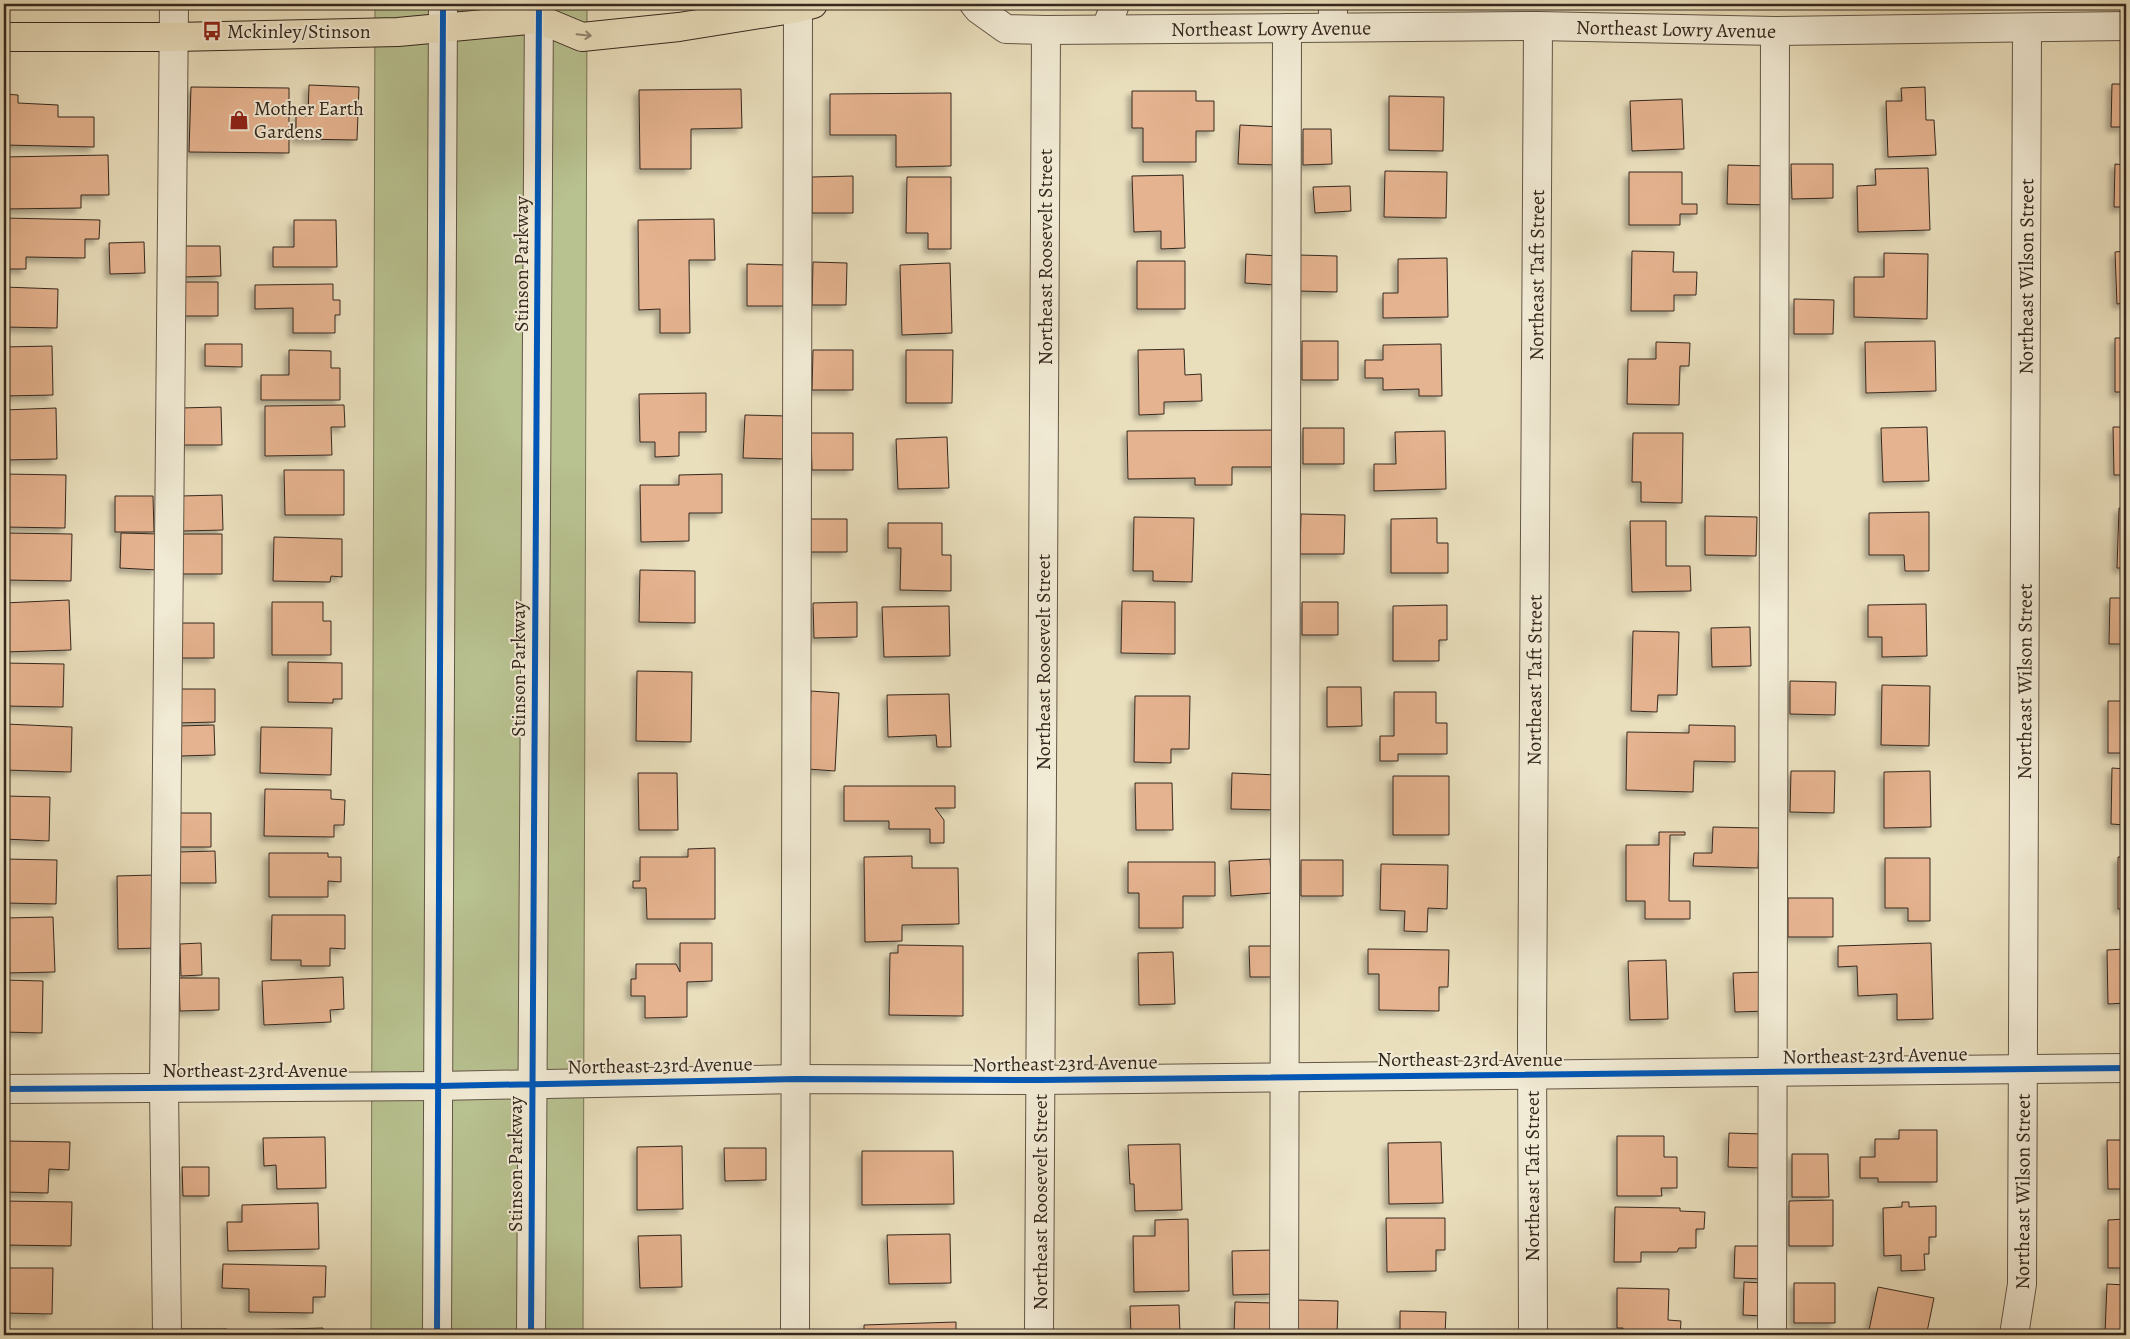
<svg xmlns="http://www.w3.org/2000/svg" width="2130" height="1339" viewBox="0 0 2130 1339" font-family="Alegreya,serif">
  <style>
    .green { fill: #b8c190; stroke: #777457 }
    .building { fill: #e5b38f; stroke: #36281e; filter: url(#shadow) }
    .lines { fill: none; stroke-linecap: round; stroke-linejoin: round }
    .minor-casing { stroke: #635646; stroke-width: 30 }
    .major-casing { stroke: #36281e; stroke-width: 30 }
    .minor { stroke: #f1ead4; stroke-width: 28 }
    .major { stroke: #eadfbd; stroke-width: 28 }
    .cycleway-casing { stroke: #f1ead4; stroke-width: 9 }
    .cycleway { stroke: #0057b8; stroke-width: 6 }
    .oneway { stroke: #90846e }
    .labels { text-anchor: middle; stroke-width: 4; stroke-linejoin: round; paint-order: stroke }
    .street-label { font-size: 20px; fill: #36281e; stroke: #f1ead4 }
    .poi-label { font-size: 20px; fill: #36281e; stroke: #f1ead4; text-anchor: start }
  </style>
  <defs>
    <filter id="shadow"><feDropShadow dx="-4.5" dy="4.5" stdDeviation="2.5" flood-color="#0004"/></filter>
  </defs>
  <rect width="100%" height="100%" fill="#eadfbd"/>
  <filter id="stains"><feTurbulence type="fractalNoise" baseFrequency=".004" numOctaves="4"/><feColorMatrix values="0 0 0 0 .2 0 0 0 0 .09 0 0 0 0 .02 0 0 0 .5 -.17"/></filter>
  <radialGradient id="worn" r=".72"><stop offset=".6" stop-color="#630" stop-opacity="0"/><stop offset="1" stop-color="#630" stop-opacity=".3"/></radialGradient>
  <!-- green -->
  <path class="green" d="M375,4H587L583,1335H371Z"/>
  <!-- building -->
  <path class="building" d="M2112,84H2126V153H2124V127H2111Z
    M309,85L359,87L357,140L296,139V115L308,116Z
    M191,87L289,88V153L189,152Z
    M1925,87L1926,120H1934L1936,155L1888,157L1886,101H1902L1901,88Z
    M741,89L742,128L691,129V169H640L639,90Z
    M1132,91H1196V101H1214V131H1196V162H1143V128H1132Z
    M951,93V166L896,167V135H830V94Z
    M4,94L18,95V103L58,105V117H94V147L4,145Z
    M1389,96L1444,97L1443,151L1389,150Z
    M1682,99L1684,149L1632,151L1630,101Z
    M1240,125L1281,127L1280,165L1238,164Z
    M1303,129H1331L1332,164L1303,165Z
    M108,155L109,195H81V208L4,209V157Z
    M1791,164H1833V198L1792,199Z
    M2115,164L2126,165V207H2114Z
    M1728,165L1771,166L1770,205L1727,204Z
    M1928,168L1930,230L1858,232L1857,186L1876,185L1875,169Z
    M1385,171L1447,172L1446,218L1384,217Z
    M1629,172H1682V204H1697V214H1680V225H1629Z
    M1183,175L1185,248L1161,249V231L1134,232L1132,176Z
    M853,176V213H812V177Z
    M907,177H951V249H928V233H906Z
    M1350,186L1351,211L1315,213L1313,187Z
    M4,218L100,220L99,239H85V258L26,257V269H4Z
    M714,219L715,260H689L690,333H660V309L639,310L638,220Z
    M294,220H336L337,267H273V247H294Z
    M144,242L145,273L110,274L109,243Z
    M183,246H220L221,276L183,277Z
    M1632,251L1674,252L1673,272H1697L1696,295H1674V311H1631Z
    M2126,251V303L2117,304L2115,252Z
    M1884,253L1928,254L1927,319L1854,317V277H1884Z
    M1246,254L1277,256L1276,285L1245,283Z
    M1299,255L1337,256V292L1299,291Z
    M1447,258L1448,317L1383,318V293H1398V259Z
    M1137,261H1185V309H1137Z
    M813,262L847,263L846,305H812Z
    M950,263L952,333L902,335L900,265Z
    M747,264L787,265V306H747Z
    M181,282H218V316H181Z
    M333,284V300H340V315H335V333H293V308L255,309V285Z
    M4,287L58,289L57,328L4,327Z
    M1794,299L1834,300L1833,334H1794Z
    M2115,338H2126V392H2115Z
    M1302,341H1338V380H1302Z
    M1935,341L1936,391L1866,393L1865,342Z
    M1656,342L1690,343L1689,366H1680L1679,405L1627,404L1628,359H1656Z
    M205,344H242V367L205,366Z
    M1441,344L1442,396H1419V389L1383,390V378H1365V360H1383V345Z
    M52,346L53,395L4,396V347Z
    M1184,349L1185,375L1201,374L1202,401L1164,402V414L1139,415L1138,350Z
    M289,350L331,351V368H340V400H261V375H289Z
    M813,350H853V390H812Z
    M906,350H953L952,403H906Z
    M706,393V432H679V456L655,457V442H640L639,394Z
    M344,405L345,427H331L332,455L265,456V406Z
    M221,407L222,445H181L180,408Z
    M56,408L57,459L4,460V410Z
    M745,415L788,416L786,459L743,458Z
    M1927,427L1929,481L1883,482L1881,428Z
    M2113,427H2126V475H2114Z
    M1303,428H1344V464H1303Z
    M1279,430V467H1232V485H1195V478L1128,479L1127,431Z
    M1445,431L1446,489L1374,491V464H1396L1395,432Z
    M811,433H853V470H812Z
    M1633,433H1683L1682,503L1641,502V482H1632Z
    M947,437L949,488L898,489L896,439Z
    M284,470H344V515H285Z
    M4,474L66,475L65,528L4,527Z
    M722,474V513H689V541L641,542L640,485H679V475Z
    M222,495L223,530L182,531L181,496Z
    M115,496H153L154,532H115Z
    M2119,508H2126V568H2117Z
    M1929,512V571H1905L1904,555H1869V513Z
    M1301,514L1345,515L1344,554H1300Z
    M1705,516L1757,517L1756,556L1705,555Z
    M1134,517L1194,518L1192,582L1153,581V571H1133Z
    M1437,518V543H1448V573H1391V519Z
    M810,519H847V552H810Z
    M1630,521H1666V566H1690L1691,591L1632,592Z
    M888,523H942V555H951V591L900,590L901,548H888Z
    M4,533L72,534L71,581L4,580Z
    M121,533L159,534L157,570L120,568Z
    M181,534H222V574H181Z
    M274,537L342,539V577L331,576L330,582L273,581Z
    M640,570L695,571V623L639,622Z
    M2110,598H2126V644H2109Z
    M69,600L71,650L4,652V603Z
    M1122,601L1175,602V654L1121,653Z
    M272,602H323V621H331V655H272Z
    M857,602V637L814,638L813,603Z
    M1302,602H1338V635H1302Z
    M1926,604L1927,656L1882,657V637H1868V605Z
    M1447,605V640H1439V661H1393V606Z
    M949,606L950,656L884,657L882,607Z
    M181,623H214V658H181Z
    M1750,627L1751,666L1712,667L1711,628Z
    M1633,631L1679,632L1677,695H1658L1657,712L1631,711Z
    M288,662L342,663V699H333V703L288,702Z
    M4,663L64,664L63,707L4,706Z
    M637,671L692,672L691,742L636,741Z
    M1790,681L1836,682L1835,715L1790,714Z
    M1882,685L1930,686L1929,746L1881,745Z
    M1327,687H1361L1362,726L1327,727Z
    M177,689H215V722L178,723Z
    M811,691L839,693L835,771L808,769Z
    M1394,692H1436V723H1447V754H1398V761H1380V736H1394Z
    M949,694L951,747H937L936,735L888,737L887,695Z
    M1135,696H1190L1189,749H1171V763L1134,762Z
    M2108,701H2126V753H2108Z
    M6,724L72,727L71,772L4,770Z
    M214,725L215,755L181,756L180,726Z
    M1689,725L1735,726V762L1694,761L1693,792L1626,790L1627,732L1689,733Z
    M261,727L332,728L331,775L260,773Z
    M2112,768L2126,769V825L2111,824Z
    M1791,771H1835L1834,813L1790,812Z
    M1930,771L1931,827L1884,828V772Z
    M638,773H677L678,830H639Z
    M1232,773L1277,775L1276,810L1231,809Z
    M1393,776H1449V835H1393Z
    M1135,783H1172L1173,830H1136Z
    M844,786H955V808H935L944,820V843H930V829H889V821H844Z
    M265,789L331,790V799L345,800L344,825H334V837L264,836Z
    M4,796L50,797L49,841L4,839Z
    M179,813H211V847H179Z
    M1713,827L1759,828L1758,868L1693,866L1694,853H1712Z
    M1659,832H1685V835H1670L1669,901H1690V919H1645V901H1626V845H1659Z
    M715,848V919H647L646,888H633V881H640V857H688V849Z
    M215,851L216,883H180L179,852Z
    M269,853H328V857H341V882L328,881V897H269Z
    M912,856V868H958L959,924L902,925V941L865,942L864,857Z
    M2118,857H2126V909H2118Z
    M1885,858H1930V921H1908V908H1885Z
    M4,859L57,860L56,904L4,903Z
    M1270,859L1272,893L1231,896L1229,861Z
    M1301,860H1343V896H1301Z
    M1128,862H1215V896H1183V928H1139V893H1128Z
    M1381,864L1448,865L1447,909L1428,908L1427,932L1404,931L1405,911L1380,910Z
    M155,875L157,948L118,949L117,876Z
    M1788,898H1833V937H1788Z
    M272,915H345V949L330,948V966H301V960H271Z
    M53,917L55,972L4,973V918Z
    M201,943L202,975L181,976L180,944Z
    M680,943H712V981L687,982V1017L645,1018V996H631V979H636V964H676L680,972Z
    M1931,943L1933,1019L1897,1020V994L1858,996L1857,966L1838,967V946Z
    M898,945L963,946V1016L889,1015L890,953H898Z
    M1249,946H1274L1275,977H1250Z
    M1368,949L1449,950L1448,987H1439V1011L1379,1010V974H1368Z
    M2126,949V1003L2108,1004L2107,950Z
    M1173,952L1175,1004L1139,1005L1138,953Z
    M1666,960L1668,1019L1630,1020L1628,961Z
    M1765,972L1767,1011L1735,1012L1733,973Z
    M343,977L344,1009L330,1010L331,1022L264,1025L262,981Z
    M179,978H219V1010L180,1011Z
    M4,980L43,981L42,1033L4,1032Z
    M1899,1130H1937V1182H1878V1178H1860V1157H1875V1139H1899Z
    M1729,1133L1763,1134L1762,1168L1728,1167Z
    M1617,1136H1664V1157H1677V1188H1661L1662,1196H1617Z
    M325,1137L326,1188L277,1189L276,1165L264,1166L263,1138Z
    M2107,1140H2126V1189H2108Z
    M4,1141L70,1142L69,1170L49,1169L48,1193L4,1192Z
    M1441,1142L1443,1203L1389,1204L1388,1143Z
    M1180,1144L1182,1210L1135,1211L1134,1184H1130L1128,1145Z
    M682,1146L683,1209L637,1210V1147Z
    M724,1148H766V1180L725,1181Z
    M862,1151H953L954,1204L862,1205Z
    M1792,1154H1828L1829,1197H1792Z
    M182,1167H209V1196H183Z
    M1833,1200V1246H1789V1201Z
    M4,1201L72,1202L71,1246L4,1245Z
    M1902,1202H1909V1207L1936,1206V1237H1929V1254H1924L1925,1270L1901,1271V1255L1884,1256L1883,1208L1902,1207Z
    M318,1203L319,1249L228,1251L227,1222H242V1205Z
    M1615,1207L1680,1208V1211L1705,1212L1704,1229H1696V1248H1679L1677,1252H1641V1262H1614Z
    M1386,1218H1445V1250H1436V1271L1387,1272Z
    M1188,1219L1189,1291L1134,1292L1133,1236H1155V1220Z
    M2126,1219V1268H2108V1220Z
    M950,1234L951,1283L889,1284L887,1235Z
    M681,1235L682,1287L640,1288L638,1236Z
    M1735,1246H1764V1279L1734,1278Z
    M1273,1250L1274,1294L1233,1295L1232,1251Z
    M223,1264L326,1266L325,1297H313V1313L249,1312V1289L222,1288Z
    M4,1268H53L52,1314L4,1313Z
    M1744,1282L1764,1283V1316L1743,1315Z
    M1794,1283H1835V1323H1794Z
    M2107,1284L2126,1285V1335L2105,1334Z
    M1878,1287L1934,1298L1927,1332L1922,1331V1335H1868Z
    M1617,1288L1669,1289L1668,1320L1681,1321L1680,1335H1623V1328H1617Z
    M1298,1300L1338,1301L1337,1335H1297Z
    M1235,1302L1273,1303L1272,1335H1234Z
    M1179,1305L1180,1335H1131L1130,1306Z
    M1400,1311L1446,1312L1445,1335H1400Z
    M956,1322V1335H864V1325Z
    M323,1328V1335H249V1330Z
    M179,1329H227V1335H179Z"/>
  <g class="lines">
    <defs>
      <g id="minor">
        <path d="M974,4L978,9L1006,29L1046,30L1039,1335"/>
        <path d="M1333,4V27"/>
        <path d="M1106,29L1115,4"/>
        <path id="s1" d="M1046,30L1538,26L1775,31L2126,26"/>
        <path d="M4,1089L438,1086L797,1079L1040,1080L2126,1068"/>
        <path d="M167,1335L164,1087L174,4"/>
        <path d="M437,1335L443,4"/>
        <path d="M531,1335L539,4"/>
        <path d="M795,1335L798,8"/>
        <path d="M1284,1335L1287,28"/>
        <path id="s2" d="M1533,1335L1532,1037L1538,26"/>
        <path d="M1772,1335L1775,31"/>
        <path id="s3" d="M2014,1335L2022,1284L2027,28"/>
      </g>
      <path id="major" d="M4,37H174L398,32L539,19L582,37L679,27L798,8L813,4"/>
    </defs>
    <!-- minor casing -->
    <use href="#minor" class="minor-casing"/>
    <!-- major casing -->
    <use href="#major" class="major-casing"/>
    <!-- minor -->
    <use href="#minor" class="minor"/>
    <!-- major -->
    <use href="#major" class="major"/>
    <defs>
      <path id="cycleway" d="M4,1089L438,1086L797,1079L1040,1080L2126,1068
        M437,1335L443,4
        M531,1335L539,4"/>
    </defs>
    <!-- cycleway casing -->
    <use href="#cycleway" class="cycleway-casing"/>
    <!-- cycleway -->
    <use href="#cycleway" class="cycleway"/>
  </g>
  <!-- one-way arrows -->
  <defs><path id="oneway-shaft" d="M-6 0H5M1.5-3L5.5 0L1.5 3" fill="none" stroke-width="1.6" stroke-linecap="round" stroke-linejoin="round" transform="scale(1.25)"/></defs>
  <use class="oneway" href="#oneway-shaft" transform="translate(584 35) rotate(6)"/>
  <!-- icons -->
  <defs>
    <symbol id="bus-bare" viewBox="-9 -9 18 18"><path d="M-5-6H5V4H4V6H2V4H-2V6H-4V4H-5ZM-3.5-4V0h7V-4ZM-3.5 1.2v1.5H-2V1.2ZM2 1.2v1.5H3.5V1.2Z" fill="#8f2418" stroke="#f1ead4" stroke-width="2.5" paint-order="stroke"/></symbol>
    <symbol id="shop-bare" viewBox="-9 -9 18 18"><path d="M-5-2.5h2.3a2.7 3.5 0 0 1 5.4 0H5L5.5 6h-11ZM-1.5-2.5h3a1.5 2.3 0 0 0-3 0Z" fill="#8f2418" stroke="#f1ead4" stroke-width="2.5" paint-order="stroke"/></symbol>
  </defs>
  <g fill-rule="evenodd">
    <use href="#bus-bare" x="198" y="17" width="28" height="28"/>
    <use href="#shop-bare" x="225" y="106" width="28" height="28"/>
  </g>
  <g class="labels">
    <!-- street labels -->
    <g class="street-label">
      <text dy="7" stroke="none"><textPath href="#s1" startOffset="225">Northeast Lowry Avenue</textPath></text>
      <text dy="7" stroke="none"><textPath href="#s1" startOffset="630">Northeast Lowry Avenue</textPath></text>
      <text transform="translate(1045 257) rotate(-90)" y="7">Northeast Roosevelt Street</text>
      <text transform="translate(521 264) rotate(-90)" y="7">Stinson Parkway</text>
      <text dy="7" stroke="none"><textPath href="#s2" startOffset="1060">Northeast Taft Street</textPath></text>
      <text dy="7" stroke="none"><textPath href="#s3" startOffset="1059">Northeast Wilson Street</textPath></text>
      <text transform="translate(1043 662) rotate(-90)" y="7">Northeast Roosevelt Street</text>
      <text transform="translate(518 669) rotate(-90)" y="7">Stinson Parkway</text>
      <text dy="7" stroke="none"><textPath href="#s2" startOffset="655">Northeast Taft Street</textPath></text>
      <text dy="7" stroke="none"><textPath href="#s3" startOffset="654">Northeast Wilson Street</textPath></text>
      <text transform="translate(1875 1055) rotate(-1)" y="7">Northeast 23rd Avenue</text>
      <text x="1470" y="1066">Northeast 23rd Avenue</text>
      <text transform="translate(1065 1063) rotate(-1)" y="7">Northeast 23rd Avenue</text>
      <text transform="translate(660 1065) rotate(-1)" y="7">Northeast 23rd Avenue</text>
      <text x="255" y="1077">Northeast 23rd Avenue</text>
      <text transform="translate(515 1164) rotate(-90)" y="7">Stinson Parkway</text>
      <text transform="translate(1532 1176) rotate(-90)" y="7">Northeast Taft Street</text>
      <text dy="7" stroke="none"><textPath href="#s3" startOffset="144">Northeast Wilson Street</textPath></text>
      <text transform="translate(1040 1202) rotate(-90)" y="7">Northeast Roosevelt Street</text>
    </g>
    <!-- poi labels -->
    <g class="poi-label">
      <text x="227" y="38">Mckinley/Stinson</text>
      <text x="254" y="115">Mother Earth<tspan x="254" dy="23">Gardens</tspan></text>
    </g>
  </g>
  <!-- margin -->
  <rect width="2130" height="1339" fill="none" stroke="#eadfbd" stroke-width="20"/>
  <rect x="5" y="5" width="2120" height="1329" fill="none" stroke="#36281e" stroke-width="2.5"/>
  <rect x="10" y="10" width="2110" height="1319" fill="none" stroke="#36281e"/>
  <rect width="100%" height="100%" filter="url(#stains)"/>
  <rect width="100%" height="100%" fill="url(#worn)"/>
</svg>
